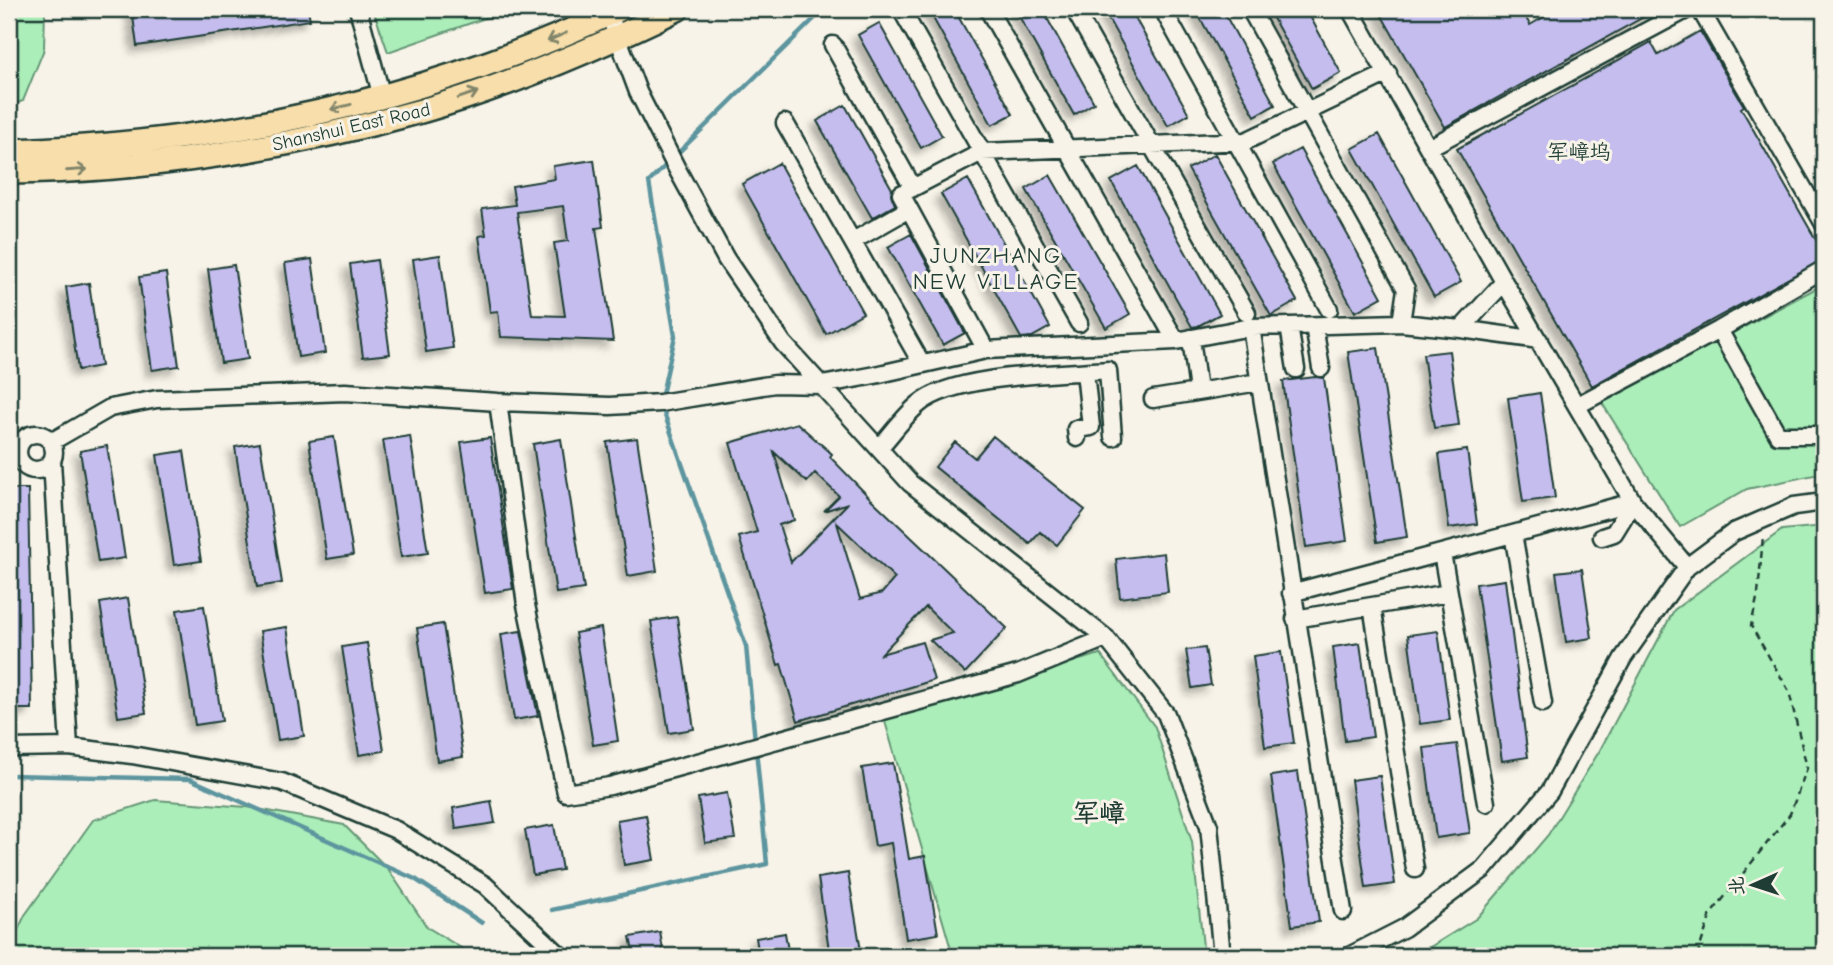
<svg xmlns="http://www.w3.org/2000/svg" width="1833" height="965" viewBox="0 0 1833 965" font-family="'Comic Neue','LXGW WenKai TC',sans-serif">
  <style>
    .green { fill: #abeeb9; stroke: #659676; stroke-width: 2 }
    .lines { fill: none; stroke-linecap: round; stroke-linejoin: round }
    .stream { stroke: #5d959f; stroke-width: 4.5 }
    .building { fill: #c4bdee; stroke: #1f3d34; stroke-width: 2; fill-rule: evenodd; filter: url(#shadow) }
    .minor-casing { stroke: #1f3d34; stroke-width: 21 }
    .highway-casing { stroke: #1f3d34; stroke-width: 28 }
    .path { stroke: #1f3d34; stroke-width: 2.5; stroke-dasharray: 7 5; stroke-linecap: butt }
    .minor { stroke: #f7f3e8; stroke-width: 16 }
    .highway { stroke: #f8deab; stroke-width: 23 }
    .oneway { stroke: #81856a }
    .labels { text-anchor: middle; stroke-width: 6; stroke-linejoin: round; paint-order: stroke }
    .street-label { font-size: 19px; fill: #1f3d34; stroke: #f7f3e8 }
    .neighbourhood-label { font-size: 21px; fill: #1f3d34; stroke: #f7f3e8 }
    .quarter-label { font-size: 23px; letter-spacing: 2px; fill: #1f3d34; stroke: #f7f3e8 }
    .district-label { font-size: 26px; font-weight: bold; fill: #1f3d34; stroke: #f7f3e8 }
  </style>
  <defs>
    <filter id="shadow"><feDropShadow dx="-6" dy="6" stdDeviation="3.5" flood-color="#0004"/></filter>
  </defs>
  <rect width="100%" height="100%" fill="#f7f3e8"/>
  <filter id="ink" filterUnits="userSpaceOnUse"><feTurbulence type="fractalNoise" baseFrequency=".0143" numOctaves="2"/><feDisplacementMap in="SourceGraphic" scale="14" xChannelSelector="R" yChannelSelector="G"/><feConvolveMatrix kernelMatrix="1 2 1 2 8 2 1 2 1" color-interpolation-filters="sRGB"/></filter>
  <g filter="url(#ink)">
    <!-- green -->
    <path class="green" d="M9,9H45L44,49L23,101L9,106Z
      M373,9H511L388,52Z
      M1824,284V473L1747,489L1680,527L1602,403Z
      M1824,526V956H1408L1430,947L1477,918L1548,835L1600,750L1674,610L1782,530Z
      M1100,654L1155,727L1192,842L1204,956H953L884,718Z
      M155,800L247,807L344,825L388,869L427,927L474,956H9V949L25,915L93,820Z"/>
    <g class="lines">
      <!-- stream -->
      <path class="stream" d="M676,155L824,9
        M661,399L675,336L649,182L670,161
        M662,407L746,646L755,741
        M9,775L190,779L415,879L482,923
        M552,910L767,864L756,749"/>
    </g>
    <!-- building -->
    <path class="building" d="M132,9H308L310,20L137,46Z
      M928,9H954L1013,114L992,125Z
      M1015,9H1042L1094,103L1074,115Z
      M1113,9H1130L1189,114L1168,126L1105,13Z
      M1195,9H1222L1275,105L1255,116Z
      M1268,9H1306L1341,73L1312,89Z
      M1378,9H1521L1530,25L1558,9H1658L1445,127Z
      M879,23L942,136L921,148L858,35Z
      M1700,31L1744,106L1741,108L1824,254V259L1592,386L1457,149L1651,42L1658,55Z
      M845,105L892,189L891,194L895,205L872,218L817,121Z
      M1379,134L1461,282L1434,297L1352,149Z
      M1300,149L1382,297L1355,312L1273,164Z
      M1215,154L1297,301L1271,316L1188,169Z
      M594,160L603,227L596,228L613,341L501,337L498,311L490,312L479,236L486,235L482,209L515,205L512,186L555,179L553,166ZM563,206L568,241L554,243L565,316L532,315L517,212Z
      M779,163L863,313L826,334L742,184Z
      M1138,166L1220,314L1198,326L1192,327L1111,181Z
      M1050,175L1130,314L1106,328L1026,189Z
      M968,179L1050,327L1032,337L1021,338L941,194Z
      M911,234L965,333L943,345L888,247Z
      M440,255L453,348L426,352L413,259Z
      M312,259L325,353L298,357L285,263Z
      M377,260L390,354L363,357L350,264Z
      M234,265L248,359L221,363L208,269Z
      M166,273L179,366L152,370L139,277Z
      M89,283L101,366L78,370L66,287Z
      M1378,348L1407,537L1377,542L1348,352Z
      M1449,351L1459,425L1434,428L1423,354Z
      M1315,377L1324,378L1347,541L1306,547L1283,381Z
      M1540,393L1555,498L1523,502L1508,398Z
      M797,423L832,454L830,457L871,499L1007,628L965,673L930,640L953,633L926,607L881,654L922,642L934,680L798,721L781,664L778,665L739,537L757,532L730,443ZM774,452L807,482L815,473L839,496L824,511L848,503L791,562L779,525L794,520ZM837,523L895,578L882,593L860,599Z
      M410,436L428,553L401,557L383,440Z
      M993,436L1085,510L1057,545L1040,532L1030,544L935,467L955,442L975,458Z
      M334,437L353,555L327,559L309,441Z
      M490,438L513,589L485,593L461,442Z
      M637,438L657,571L628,576L607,442Z
      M561,439L584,589L556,593L533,444Z
      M260,443L282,583L257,587L235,447Z
      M107,446L125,558L98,562L80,451Z
      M1467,450L1477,524L1449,528L1439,454Z
      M184,451L201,561L174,565L157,455Z
      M9,489H28L32,709H10Z
      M1164,553L1168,592L1120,598L1116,559Z
      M1582,569L1592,638L1566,642L1556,572Z
      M1505,580L1528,757L1502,761L1476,584Z
      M128,598L146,713L118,717L100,603Z
      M204,606L222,721L195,725L177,610Z
      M677,617L694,729L669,733L651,621Z
      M443,624L463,757L437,761L417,628Z
      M287,627L304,736L278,740L260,631Z
      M601,628L618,741L593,745L575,633Z
      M521,631L538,716L514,720L501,634Z
      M1438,631L1450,720L1420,724L1408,635Z
      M367,643L384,751L359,755L342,647Z
      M1360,643L1373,737L1345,741L1333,647Z
      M1205,648L1211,685L1192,688L1186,650Z
      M1281,652L1294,743L1265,747L1253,656Z
      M1457,744L1470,833L1436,838L1424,748Z
      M893,763L909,859L925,856L938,934L906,939L891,843L875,846L862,768Z
      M1298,772L1319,922L1292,926L1271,776Z
      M1380,776L1395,884L1366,888L1351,780Z
      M727,793L735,839L705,843L698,798Z
      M491,801L495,823L456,829L453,808Z
      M646,815L654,860L624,865L617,820Z
      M554,825L562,870L533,875L525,830Z
      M848,873L861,951L830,956L818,878Z
      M660,932L664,956H634L630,937Z
      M785,933L789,956H759L756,938Z"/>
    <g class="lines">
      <defs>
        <path id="minor" d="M358,9L382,97
          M901,9L1079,323
          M988,9L1176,341
          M1074,9L1247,313
          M1250,9L1406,289L1401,323
          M1350,9L1504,282L1633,502L1687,567
          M1700,9L1824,224
          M609,14L638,92L677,169L726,259L783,343L910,483L1106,638L1166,714L1209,826L1222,956
          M1167,17L1329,309
          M833,45L913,188
          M785,123L922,364
          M1430,147L1688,9
          M853,241L909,209
          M1289,326L1296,369
          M1314,326L1321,368
          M1251,327L1343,911
          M1461,329L1539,340
          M1719,330L1778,435H1824
          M1191,338L1198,391
          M986,350L901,194L982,152L1246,141L1388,73
          M1153,399L1259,382
          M498,402L526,605L566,793L610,786L1018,674L1106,638
          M1578,405L1719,330L1824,269
          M18 452a18 18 0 1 1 36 0a18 18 0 1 1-36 0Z
          M1077,438L1076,429L1091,427L1085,372
          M51,442L110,408L157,399L345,392L498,402L610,406L660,403L775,384L822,385L875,375L986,350L1176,341L1251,327L1401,323L1461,329L1504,282
          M879,448C892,434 904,416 919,404C954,374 1060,374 1108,370L1113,437
          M52,461L69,747
          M1513,534L1543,703
          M1602,537L1614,533L1633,502
          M1442,553L1486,803
          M1291,593L1633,502
          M1372,606L1415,869
          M1295,619L1449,593
          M9,748L69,747L132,755L282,782L396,830L485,885L561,956
          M1349,956L1404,928L1484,869L1550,791L1623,658L1687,567L1734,532L1794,506L1824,502"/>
        <path id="highway" d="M9,151C222,144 426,101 619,9
          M9,172C146,171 289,148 421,111C509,86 595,49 677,9"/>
      </defs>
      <!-- minor casing -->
      <use href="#minor" class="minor-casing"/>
      <!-- highway casing -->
      <use href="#highway" class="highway-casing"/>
      <!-- path -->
      <path class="path" d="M1697,956L1711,914L1790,814L1807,768L1789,691L1751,626L1758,594L1763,536"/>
      <!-- minor -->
      <use href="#minor" class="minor"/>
      <!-- highway -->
      <use href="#highway" class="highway"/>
    </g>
    <!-- one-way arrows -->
    <defs><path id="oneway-shaft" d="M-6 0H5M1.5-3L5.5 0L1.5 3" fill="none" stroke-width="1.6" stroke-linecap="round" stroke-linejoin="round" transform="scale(1.75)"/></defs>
    <g class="oneway">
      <use href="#oneway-shaft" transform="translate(557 37) rotate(156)"/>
      <use href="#oneway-shaft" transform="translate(468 95) rotate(-19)"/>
      <use href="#oneway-shaft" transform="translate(341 107) rotate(166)"/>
      <use href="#oneway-shaft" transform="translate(77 170) rotate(-4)"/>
    </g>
  </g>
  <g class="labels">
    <!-- street labels -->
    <g class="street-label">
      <text transform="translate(351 126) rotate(-13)" y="7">Shanshui East Road</text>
    </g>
    <!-- neighbourhood labels -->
    <g class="neighbourhood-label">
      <text x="1579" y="159">军嶂坞</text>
    </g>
    <!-- quarter labels -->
    <g class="quarter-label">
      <text x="996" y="263">JUNZHANG<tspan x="996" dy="26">NEW VILLAGE</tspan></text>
    </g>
    <!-- district labels -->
    <g class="district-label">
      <text x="1099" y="822">军嶂</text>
    </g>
  </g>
  <!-- margin -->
  <rect width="1833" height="965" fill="none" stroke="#f7f3e8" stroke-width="35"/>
  <rect x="18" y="18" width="1798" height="930" fill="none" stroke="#1f3d34" stroke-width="2.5" filter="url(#ink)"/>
  <!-- north arrow -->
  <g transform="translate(1753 885) rotate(267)" stroke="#f7f3e8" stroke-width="5" paint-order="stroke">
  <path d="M0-5L12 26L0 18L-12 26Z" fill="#1f3d34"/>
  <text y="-10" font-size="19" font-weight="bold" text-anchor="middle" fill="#1f3d34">北</text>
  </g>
</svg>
